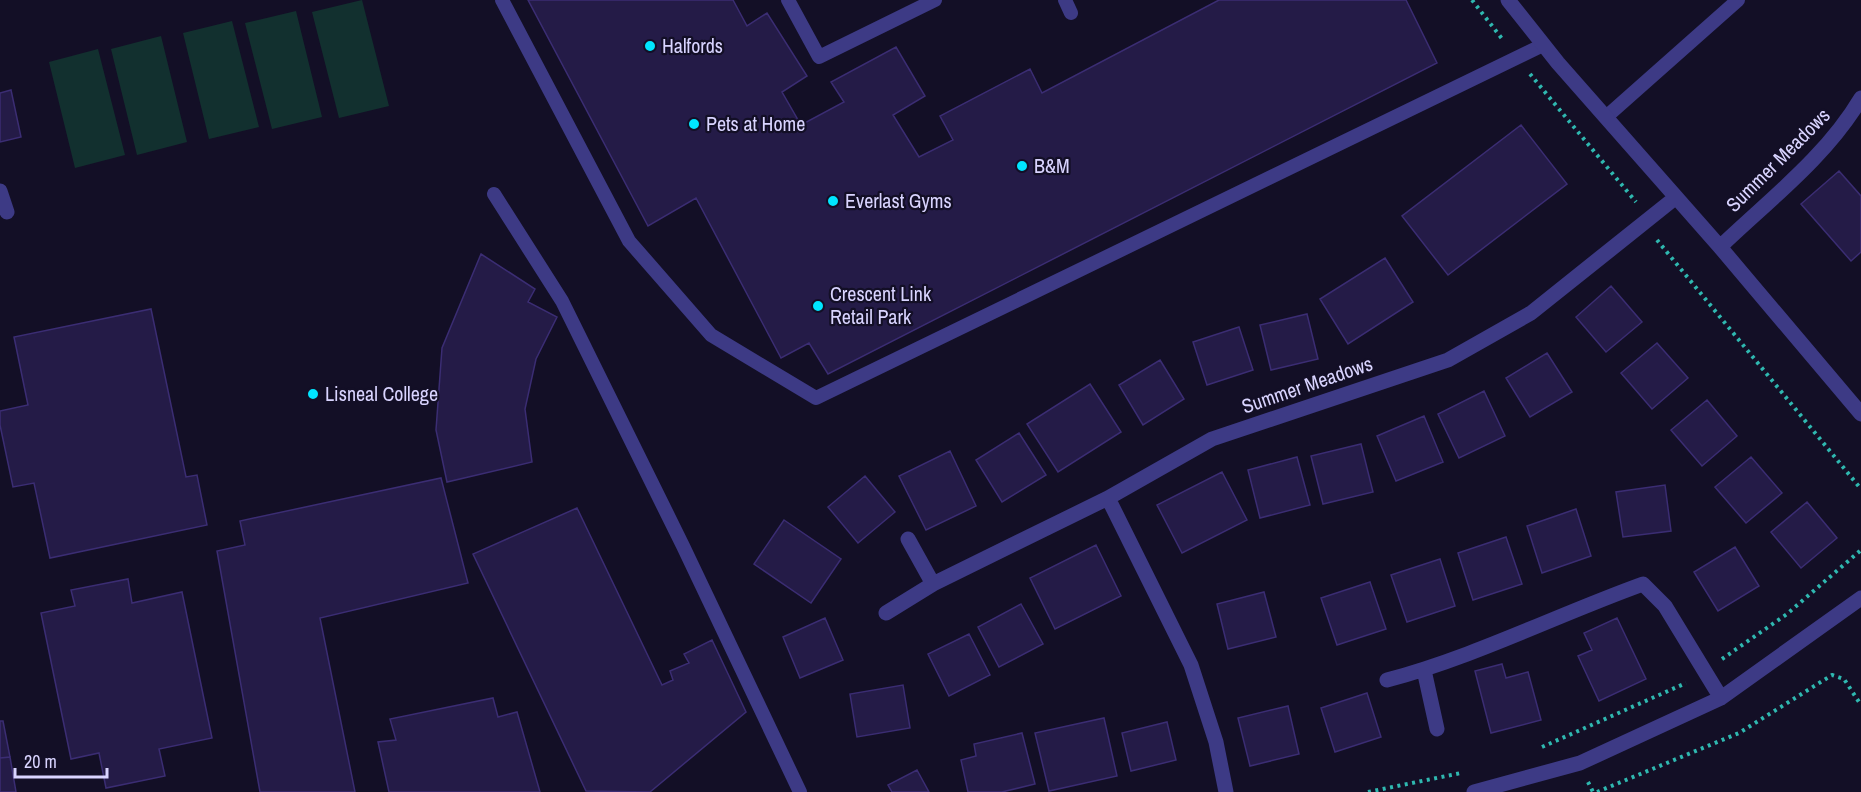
<svg xmlns="http://www.w3.org/2000/svg" width="1861" height="792" viewBox="0 0 1861 792" font-family="'Archivo Narrow',sans-serif">
  <style>
    .green { fill: #12302f }
    .building { fill: #241b47; stroke: #3b2d73; stroke-width: 1.5 }
    .lines { fill: none; stroke-linecap: round; stroke-linejoin: round }
    .path { stroke: #2fb8b0; stroke-width: 4; stroke-dasharray: 3 4.5; stroke-linecap: butt }
    .lane { stroke: #3d3a85; stroke-width: 14 }
    .street { stroke: #3d3a85; stroke-width: 15 }
    .poi-dot { fill: #00e5ff; stroke: #130f26; stroke-width: 2 }
    .labels { text-anchor: middle; stroke-width: 4.5; stroke-linejoin: round; paint-order: stroke }
    .poi-label { font-size: 20px; fill: #d9d4ff; stroke: #130f26; text-anchor: start }
    .street-label { font-size: 20px; fill: #d9d4ff; stroke: #130f26 }
  </style>
  <rect width="100%" height="100%" fill="#130f26"/>
  <!-- green -->
  <path class="green" d="M362,0L389,106L339,118L312,12Z
    M296,11L322,117L272,129L245,23Z
    M232,21L259,127L209,139L183,33Z
    M161,36L187,142L137,155L111,49Z
    M98,49L125,155L75,168L49,62Z"/>
  <!-- building -->
  <path class="building" d="M528,0H733L747,26L767,13L807,76L782,92L801,125L844,102L831,82L896,47L925,96L893,115L919,157L953,140L940,116L1030,69L1042,93L1219,0H1406L1437,63L828,374L809,343L781,358L696,198L648,226Z
    M11,90L21,137L0,142V93Z
    M1521,125L1567,184L1448,275L1402,216Z
    M1839,171L1861,196V252L1851,261L1801,204Z
    M481,254L535,289L528,302L557,317L536,359L525,409L532,462L447,482L436,430L442,348Z
    M1385,258L1413,302L1348,344L1320,299Z
    M1611,286L1642,322L1606,352L1576,317Z
    M151,309L186,477L197,475L207,525L50,558L34,483L13,487L0,425V411L28,405L14,337Z
    M1307,314L1318,359L1271,370L1260,325Z
    M1239,327L1253,370L1207,385L1193,342Z
    M1657,343L1688,378L1652,409L1621,373Z
    M1547,353L1572,392L1530,417L1506,378Z
    M1160,360L1184,399L1143,425L1119,385Z
    M1090,384L1121,432L1058,472L1027,424Z
    M1484,391L1505,436L1459,458L1438,414Z
    M1707,400L1737,436L1702,466L1671,430Z
    M1424,416L1443,462L1396,481L1377,436Z
    M1019,433L1046,475L1002,502L976,460Z
    M1361,444L1373,492L1323,504L1311,456Z
    M950,451L976,506L926,530L899,476Z
    M1297,457L1310,505L1260,518L1248,470Z
    M1751,457L1782,493L1746,523L1715,487Z
    M1222,472L1247,520L1182,553L1157,505Z
    M865,476L895,512L858,543L828,507Z
    M441,478L468,583L320,618L355,792H260L217,551L245,545L240,521Z
    M1665,485L1671,531L1623,537L1616,492Z
    M1807,502L1837,538L1801,568L1771,532Z
    M577,508L662,685L673,680L670,671L689,663L684,654L712,640L746,712L650,792L586,791L473,554Z
    M1576,509L1591,556L1542,573L1527,526Z
    M784,520L841,559L811,603L754,564Z
    M1506,537L1522,584L1473,600L1458,553Z
    M1096,545L1121,596L1055,629L1030,578Z
    M1735,547L1759,586L1718,611L1694,572Z
    M1440,559L1455,606L1407,622L1391,575Z
    M128,579L132,603L182,592L212,738L159,749L165,776L106,788L99,753L71,759L41,613L75,606L71,590Z
    M1370,582L1386,629L1337,645L1321,598Z
    M1264,592L1276,637L1228,649L1217,604Z
    M1021,604L1043,644L999,667L978,627Z
    M825,618L843,660L800,678L783,637Z
    M1617,618L1646,679L1599,701L1578,656L1592,650L1584,633Z
    M969,634L990,675L949,696L928,654Z
    M1502,664L1506,678L1528,672L1541,720L1491,733L1475,671Z
    M903,685L910,728L857,737L850,694Z
    M1367,693L1381,737L1335,752L1321,708Z
    M493,698L498,717L517,712L540,792H389L378,742L396,740L390,719Z
    M1288,706L1299,754L1250,766L1238,718Z
    M1104,718L1117,776L1049,791L1035,733Z
    M0,721H3L10,757L0,758Z
    M1167,722L1176,760L1131,771L1122,733Z
    M1022,733L1035,784L1002,792H968L961,760L976,756L974,744Z
    M10,757L16,792H0V758Z
    M917,770L929,792H892L888,785Z"/>
  <g class="lines">
    <!-- path -->
    <path class="path" d="M1472,0L1503,40
      M1530,74L1636,202
      M1657,240L1861,489
      M1722,659L1787,614L1861,550
      M1542,747L1686,683
      M1588,782L1593,792
      M1368,792L1461,773
      M1597,792L1739,733L1832,675L1844,679L1861,705"/>
    <!-- lane -->
    <path class="lane" d="M502,0L629,241L711,335L816,398L1543,45
      M788,0L819,57L935,0
      M1065,0L1071,13
      M1606,117L1738,0
      M494,194L562,301L683,546L800,792"/>
    <!-- street -->
    <path class="street" d="M1508,0L1558,63L1720,247L1861,414
      M0,191L7,212
      M1720,247C1769,200 1826,157 1861,98
      M1108,498L1191,665L1216,742L1226,792
      M908,539L933,584
      M886,613L933,584L1108,498L1212,439L1448,360L1531,313L1675,198
      M1424,670L1437,729
      M1387,680C1474,657 1557,615 1643,584L1665,606L1721,698
      M1474,792L1580,763L1721,698L1861,598"/>
  </g>
  <!-- markers -->
  <g class="poi-dot">
    <circle cx="650" cy="46" r="6"/>
    <circle cx="694" cy="124" r="6"/>
    <circle cx="1022" cy="166" r="6"/>
    <circle cx="833" cy="201" r="6"/>
    <circle cx="818" cy="306" r="6"/>
    <circle cx="313" cy="394" r="6"/>
  </g>
  <g class="labels">
    <!-- poi labels -->
    <g class="poi-label">
      <text x="662" y="53">Halfords</text>
      <text x="706" y="131">Pets at Home</text>
      <text x="1034" y="173">B&amp;M</text>
      <text x="845" y="208">Everlast Gyms</text>
      <text x="830" y="301">Crescent Link<tspan x="830" dy="23">Retail Park</tspan></text>
      <text x="325" y="401">Lisneal College</text>
    </g>
    <!-- street labels -->
    <g class="street-label">
      <text transform="translate(1778 160) rotate(-45)" y="7">Summer Meadows</text>
      <text transform="translate(1307 385) rotate(-19)" y="7">Summer Meadows</text>
    </g>
  </g>
  <!-- scale -->
  <path d="M15 768v9h92v-9" fill="none" stroke="#d9d4ff" stroke-width="3"/>
  <text x="24" y="768" font-size="18" fill="#d9d4ff" stroke="#130f26" stroke-width="4.5" paint-order="stroke">20 m</text>
</svg>
